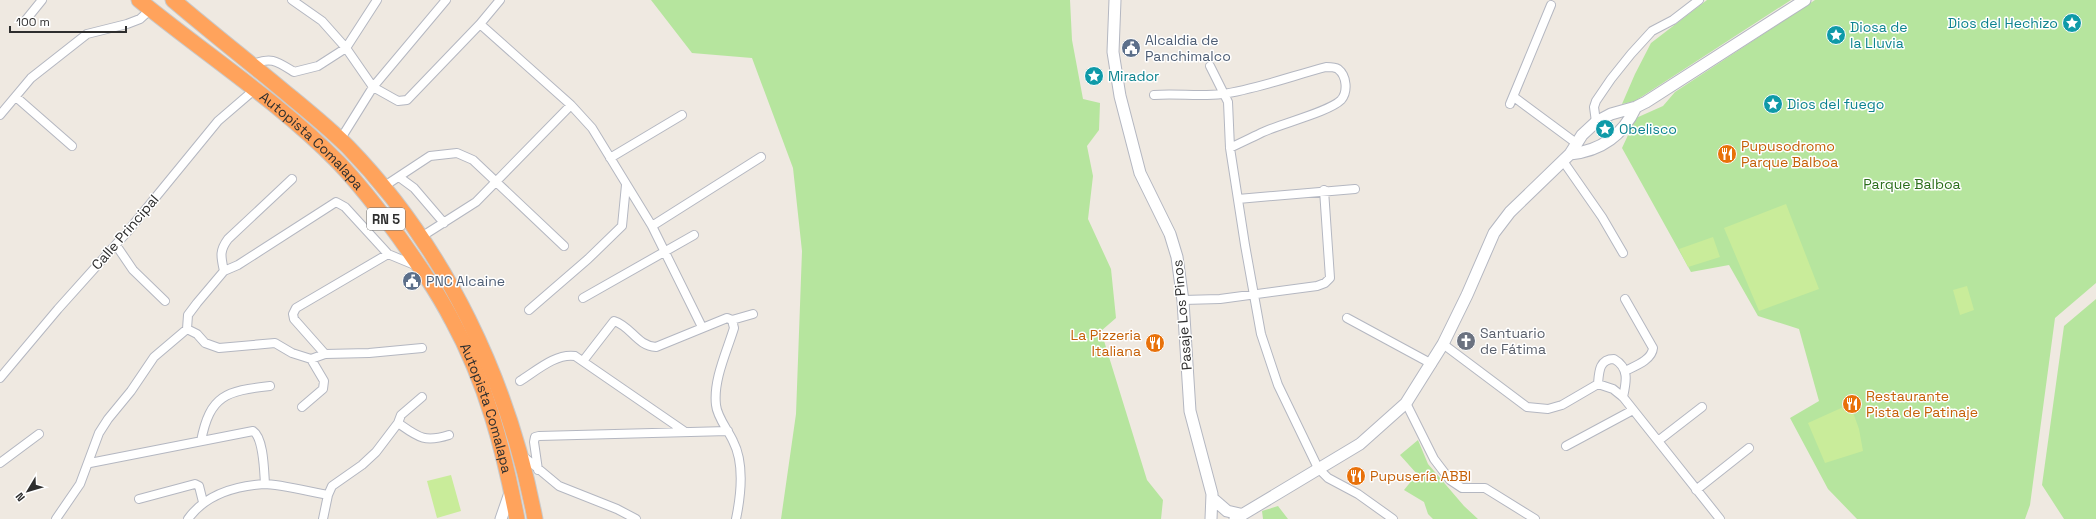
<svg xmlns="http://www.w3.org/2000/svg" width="2096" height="519" viewBox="0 0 2096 519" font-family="'Space Grotesk',sans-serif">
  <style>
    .green { fill: #b6e59e }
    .pitch { fill: #c9ec9a }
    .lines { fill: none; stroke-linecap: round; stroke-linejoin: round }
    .street-casing { stroke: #b4b7c1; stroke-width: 10 }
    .secondary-casing { stroke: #b4b7c1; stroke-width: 13 }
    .highway-casing { stroke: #c9c9c9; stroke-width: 17 }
    .street { stroke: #fff; stroke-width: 8 }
    .secondary { stroke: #fff; stroke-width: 11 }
    .highway { stroke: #ffa35c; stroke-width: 15 }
    .labels { text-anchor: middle; stroke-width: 3; stroke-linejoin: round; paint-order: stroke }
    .shield { fill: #fff; stroke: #6d6d6d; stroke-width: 1 }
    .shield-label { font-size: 13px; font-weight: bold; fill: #2e2e2e }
    .culture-label { font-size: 14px; fill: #0d838f; stroke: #fff; text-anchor: start }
    .service-label { font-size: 14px; fill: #4e5e75; stroke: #fff; text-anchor: start }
    .street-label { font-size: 14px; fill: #2e2e2e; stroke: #fff }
    .food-label { font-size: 14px; fill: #c56008; stroke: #fff; text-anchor: start }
    .park-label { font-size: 14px; fill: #2c6e1b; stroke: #fff }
    .worship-label { font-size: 14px; fill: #5b616d; stroke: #fff; text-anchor: start }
  </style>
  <rect width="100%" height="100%" fill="#efe9e1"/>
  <!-- green -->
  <path class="green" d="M651,0H1070L1072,40L1083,99L1100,103L1099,130L1087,146L1093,176L1088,219L1111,269L1116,318L1101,331L1147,480L1163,500L1161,519H781L796,414L802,251L793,168L752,58L692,53Z
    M1707,0H1791L1635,101L1622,104L1635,74L1651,43Z
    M1815,0H2096V283L2055,318L2030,505L2025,519H1857L1828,489L1790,418L1819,401L1799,329L1758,316L1729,265L1691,272L1622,148L1636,118L1663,106L1675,92Z
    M2096,299V519H2064L2042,485L2064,326Z
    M1418,440L1428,464L1464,506L1478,519H1433L1428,514L1424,502L1404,490L1417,474L1400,455Z
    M1278,506L1288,519H1263L1262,511Z"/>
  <!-- pitch -->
  <path class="pitch" d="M1786,204L1819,289L1759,311L1724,228Z
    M1713,237L1720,257L1688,267L1679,249Z
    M1967,286L1974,310L1960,315L1953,290Z
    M1850,404L1859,429L1863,451L1825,463L1808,423Z
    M451,475L461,511L437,518L427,481Z"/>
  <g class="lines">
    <defs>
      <path id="street" d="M292,0L322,21L346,48L373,87L398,101L407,100L480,24
        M500,0L480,24L571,105L592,128L652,226L702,327
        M25,21L42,0
        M251,65C271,56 277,61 294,72L318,66L346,48L377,0
        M1210,66L1228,102L1230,148L1245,245L1261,334L1278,385L1318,468L1328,478L1358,494L1393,519
        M1154,95C1177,93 1199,97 1222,94C1254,90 1295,75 1326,67C1330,67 1335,67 1338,69C1347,76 1348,92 1341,100C1329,112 1279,124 1261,133C1251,138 1240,143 1230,148
        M16,97L72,146
        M1514,97L1576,143
        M1510,104L1551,5
        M0,115L31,78L87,34L127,24L140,19L151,9
        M1596,122L1594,107L1596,101L1611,79L1631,54L1652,31L1673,20L1699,0
        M340,140L373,87L446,0
        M610,158L682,115
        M1563,161L1602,217L1623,253
        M399,177L414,188L444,223
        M383,187L430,156L457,153L473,160L564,246
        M1238,199L1355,189
        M652,226L761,157
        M421,237L476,202L571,105
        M116,245L133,270L165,301
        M224,271C221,257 219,251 228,239L292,179
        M583,298L694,235
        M1183,300L1220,299L1317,286L1325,283L1330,278L1324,190
        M529,310L588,259L622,226L626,185
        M1347,318L1432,364
        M732,320L753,314
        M187,329L188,315L197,303L224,271L238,265L336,202L345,207L388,254
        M1443,344L1527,407L1548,409L1562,405L1598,384L1613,389L1623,397L1720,519
        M325,354L294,319L293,314L296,308L388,254L417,266
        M583,361L614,321C631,326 637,346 656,347L727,318L732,320L734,328C727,351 713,380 716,405C717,417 728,430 733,441C745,464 741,495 736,519
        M1625,371C1635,366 1652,360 1653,348L1625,299
        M0,378L58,309L128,231L218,121L254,90
        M520,381C536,371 556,353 575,356L684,431
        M1598,384C1599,372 1599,359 1614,359C1630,368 1626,383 1623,397
        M1406,403L1434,459L1450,480L1462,488H1485L1535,519
        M302,407L323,389L324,381L311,359
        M398,423C418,437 424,443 449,435
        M201,441C210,395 226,391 270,386
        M1658,441L1702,407
        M1566,446L1633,410
        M523,456L559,486L617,509L636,519
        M0,463L39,434
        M90,463L253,431C264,438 264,472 265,484
        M538,470L534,442L535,437L539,436L728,431
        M1696,490L1749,448
        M139,499L195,484L199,486L203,502
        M56,519L80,484L99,433L108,419L131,391L154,357L187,329L197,334L205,343L219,348L275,343L292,353L311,359L325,354L369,353L422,348
        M188,519C205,495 234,486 264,484C279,484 311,492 328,495
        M323,519L328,495L332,486L362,465L376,452L398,423L401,415L422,397"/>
      <path id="secondary" d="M1115,0L1113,52L1120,96L1140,173L1170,234L1177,257L1183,301L1190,411L1212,494L1211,519
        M1570,154C1601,151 1623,135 1636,107
        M1212,498L1227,511L1240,514
        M501,519L511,490
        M1235,519L1360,444L1406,403L1443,344L1467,295L1494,233L1510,212L1570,154L1582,135L1596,122L1611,114L1636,107L1646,102L1805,0"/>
      <g id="highway">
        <path id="s1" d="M139,0C205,54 278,101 338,162C360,185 380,211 399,237C418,264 437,291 452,320C486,382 504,451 517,519"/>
        <path d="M173,0C206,28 240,55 274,83C299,104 325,124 348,147C446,248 509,382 535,519"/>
      </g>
    </defs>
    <!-- street casing -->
    <use href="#street" class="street-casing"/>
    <!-- secondary casing -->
    <use href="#secondary" class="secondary-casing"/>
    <!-- highway casing -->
    <use href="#highway" class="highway-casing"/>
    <!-- street -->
    <use href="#street" class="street"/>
    <!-- secondary -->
    <use href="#secondary" class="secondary"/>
    <!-- highway -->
    <use href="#highway" class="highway"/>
  </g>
  <!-- icons -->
  <defs>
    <symbol id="sight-disc" viewBox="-11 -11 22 22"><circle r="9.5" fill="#0f9aa8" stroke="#fff"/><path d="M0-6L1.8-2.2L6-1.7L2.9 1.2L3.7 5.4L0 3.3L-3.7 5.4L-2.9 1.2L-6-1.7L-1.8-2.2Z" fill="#fff"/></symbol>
    <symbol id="civic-disc" viewBox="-11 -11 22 22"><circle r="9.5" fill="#5c6f8a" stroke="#fff"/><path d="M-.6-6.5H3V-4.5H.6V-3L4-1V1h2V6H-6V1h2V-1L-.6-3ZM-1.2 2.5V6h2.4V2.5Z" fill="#fff"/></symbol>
    <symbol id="restaurant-disc" viewBox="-11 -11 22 22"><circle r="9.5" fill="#e8710a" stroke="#fff"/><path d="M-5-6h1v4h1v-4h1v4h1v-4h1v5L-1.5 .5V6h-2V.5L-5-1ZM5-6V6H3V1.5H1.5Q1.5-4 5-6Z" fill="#fff"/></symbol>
    <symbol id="church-disc" viewBox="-11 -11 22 22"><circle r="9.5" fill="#6b7280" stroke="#fff"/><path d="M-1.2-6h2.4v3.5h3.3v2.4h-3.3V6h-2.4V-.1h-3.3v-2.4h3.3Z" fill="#fff"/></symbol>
  </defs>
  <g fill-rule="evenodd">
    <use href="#sight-disc" x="2061" y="12" width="22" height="22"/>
    <use href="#sight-disc" x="1825" y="24" width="22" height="22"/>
    <use href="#civic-disc" x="1120" y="37" width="22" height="22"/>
    <use href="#sight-disc" x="1083" y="65" width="22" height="22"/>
    <use href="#sight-disc" x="1762" y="93" width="22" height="22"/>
    <use href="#sight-disc" x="1594" y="118" width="22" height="22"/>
    <use href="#restaurant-disc" x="1716" y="143" width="22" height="22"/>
    <use href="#civic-disc" x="401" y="270" width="22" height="22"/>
    <use href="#church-disc" x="1455" y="330" width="22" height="22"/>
    <use href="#restaurant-disc" x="1144" y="332" width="22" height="22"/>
    <use href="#restaurant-disc" x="1841" y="393" width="22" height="22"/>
    <use href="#restaurant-disc" x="1345" y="465" width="22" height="22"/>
  </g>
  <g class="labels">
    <!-- shield labels -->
    <rect class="shield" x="367" y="208" width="38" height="22" rx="3"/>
    <g class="shield-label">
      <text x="386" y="224">RN 5</text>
    </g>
    <!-- culture labels -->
    <g class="culture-label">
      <text x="2058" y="28" text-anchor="end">Dios del Hechizo</text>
      <text x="1850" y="32">Diosa de<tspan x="1850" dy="16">la Lluvia</tspan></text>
      <text x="1108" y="81">Mirador</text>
      <text x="1787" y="109">Dios del fuego</text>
      <text x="1619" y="134">Obelisco</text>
    </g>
    <!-- service labels -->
    <g class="service-label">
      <text x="1145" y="45">Alcaldia de<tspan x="1145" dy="16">Panchimalco</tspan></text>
      <text x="426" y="286">PNC Alcaine</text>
    </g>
    <!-- street labels -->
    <g class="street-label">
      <text dy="5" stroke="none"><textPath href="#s1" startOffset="223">Autopista Comalapa</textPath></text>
      <text transform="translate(125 232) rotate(-49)" y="5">Calle Principal</text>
      <text transform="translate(1182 315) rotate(-95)" y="5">Pasaje Los Pinos</text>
      <text dy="5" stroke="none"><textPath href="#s1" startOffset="547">Autopista Comalapa</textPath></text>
    </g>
    <!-- food labels -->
    <g class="food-label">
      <text x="1741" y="151">Pupusodromo<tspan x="1741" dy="16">Parque Balboa</tspan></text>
      <text x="1141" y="340" text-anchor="end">La Pizzeria<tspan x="1141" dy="16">Italiana</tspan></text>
      <text x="1866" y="401">Restaurante<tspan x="1866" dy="16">Pista de Patinaje</tspan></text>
      <text x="1370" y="481">Pupusería ABBI</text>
    </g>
    <!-- park labels -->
    <g class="park-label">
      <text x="1912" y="189">Parque Balboa</text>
    </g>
    <!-- worship labels -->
    <g class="worship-label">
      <text x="1480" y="338">Santuario<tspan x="1480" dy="16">de Fátima</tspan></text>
    </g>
  </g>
  <!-- north arrow -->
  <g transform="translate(28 491) rotate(232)" stroke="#ffffff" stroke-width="3" paint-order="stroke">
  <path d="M0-3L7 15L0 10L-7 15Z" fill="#2e2e2e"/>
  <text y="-6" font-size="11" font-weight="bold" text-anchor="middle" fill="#2e2e2e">N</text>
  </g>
  <!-- scale -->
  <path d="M10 26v6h116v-6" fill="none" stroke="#2e2e2e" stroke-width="2"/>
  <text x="16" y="26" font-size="12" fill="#2e2e2e" stroke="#ffffff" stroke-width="3" paint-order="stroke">100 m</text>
</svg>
